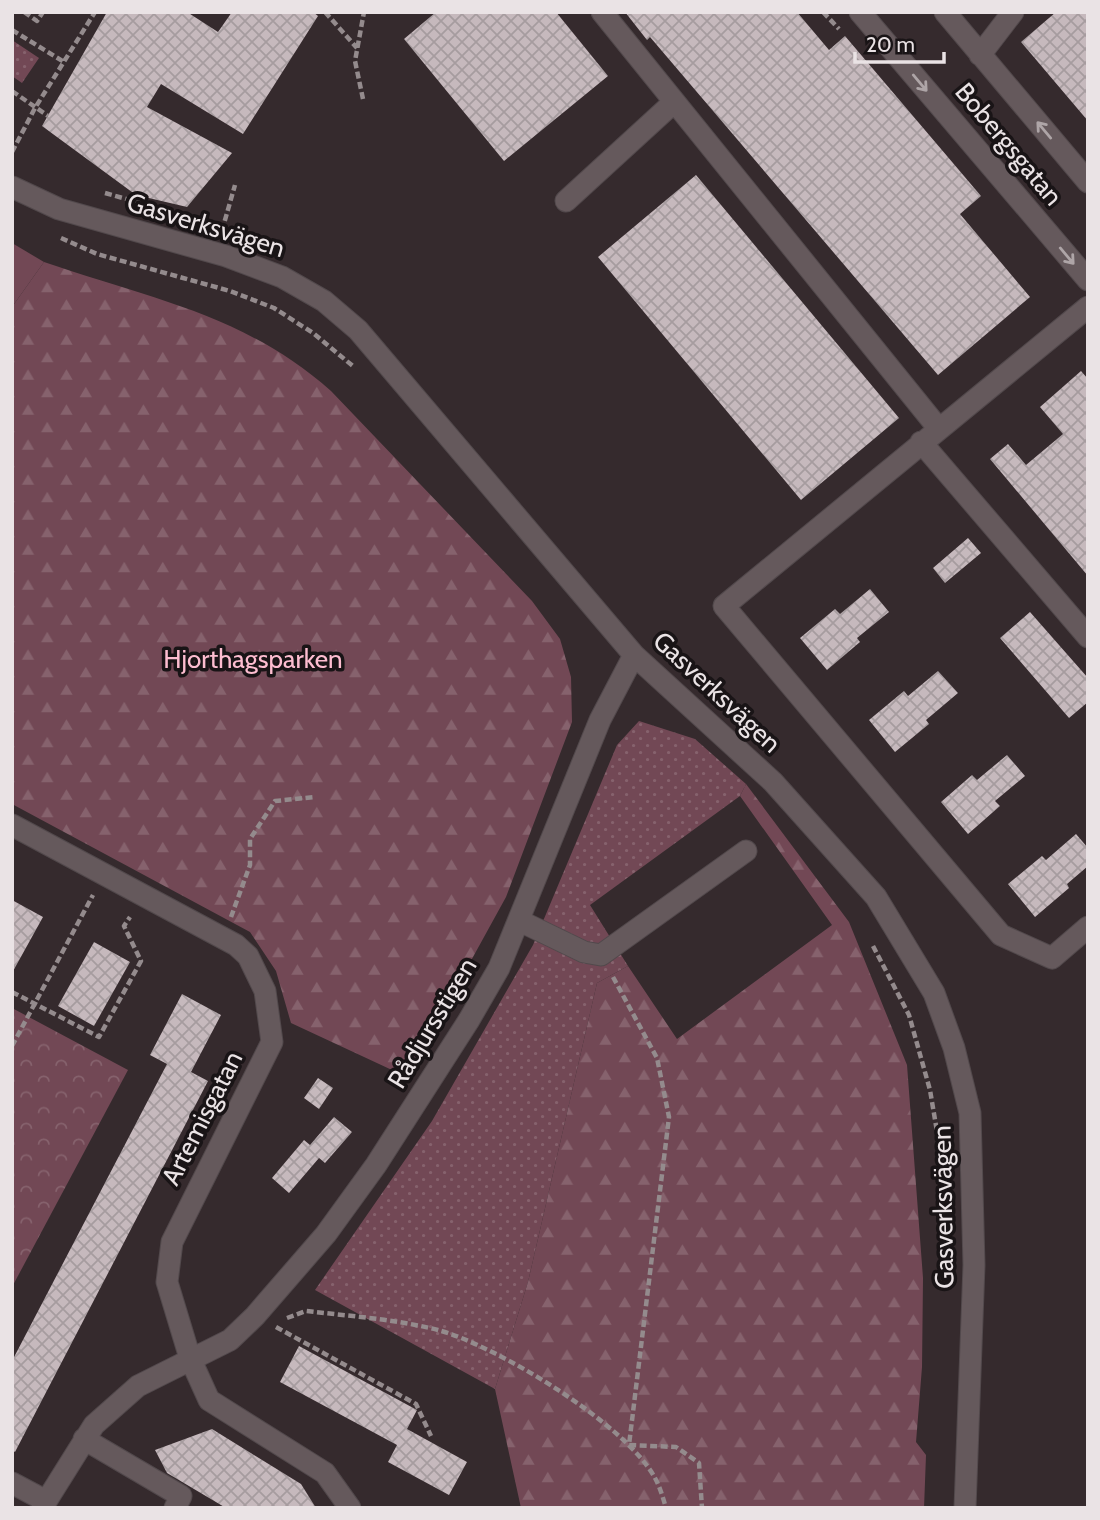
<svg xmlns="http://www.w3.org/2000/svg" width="1100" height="1520" viewBox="0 0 1100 1520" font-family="Cabin,sans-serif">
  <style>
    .grass { fill: url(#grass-dots) }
    .forest { fill: url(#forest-firs) }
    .park { fill: url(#park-crowns) }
    .pitch { fill: #724855 }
    .building { fill: url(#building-cross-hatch) }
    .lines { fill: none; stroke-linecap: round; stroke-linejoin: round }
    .minor-casing { stroke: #52494c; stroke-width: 23 }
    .path { stroke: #948b8d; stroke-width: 4.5; stroke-dasharray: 7 3.5; stroke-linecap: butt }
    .minor { stroke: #65595c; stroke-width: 21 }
    .oneway { stroke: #aea5a7 }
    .labels { text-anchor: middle; stroke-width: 7; stroke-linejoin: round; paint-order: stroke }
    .street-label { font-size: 26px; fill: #eae3e5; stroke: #191416 }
    .park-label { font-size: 26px; fill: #fdbdd0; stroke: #191416 }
  </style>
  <defs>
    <pattern id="grass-dots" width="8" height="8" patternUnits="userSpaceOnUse" patternTransform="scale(1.75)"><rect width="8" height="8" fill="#724855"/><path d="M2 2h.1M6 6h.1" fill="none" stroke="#86626d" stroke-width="1.8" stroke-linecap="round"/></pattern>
    <pattern id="forest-firs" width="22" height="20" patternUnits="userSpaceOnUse" patternTransform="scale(1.75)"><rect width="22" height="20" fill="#724855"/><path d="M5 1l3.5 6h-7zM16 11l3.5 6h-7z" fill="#86626d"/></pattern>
    <pattern id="park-crowns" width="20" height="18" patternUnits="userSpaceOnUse" patternTransform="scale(1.75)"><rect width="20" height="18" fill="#724855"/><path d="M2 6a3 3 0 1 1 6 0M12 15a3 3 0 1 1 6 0" fill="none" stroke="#86626d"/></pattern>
    <pattern id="building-cross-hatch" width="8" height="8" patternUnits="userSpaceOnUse" patternTransform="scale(1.75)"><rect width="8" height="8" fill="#c6b9bd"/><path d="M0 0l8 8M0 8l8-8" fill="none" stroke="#a69c9f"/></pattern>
  </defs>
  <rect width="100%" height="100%" fill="#352a2d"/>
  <!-- grass -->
  <path class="grass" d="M12,40L39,58L22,83L12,76Z
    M639,721L695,739L746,784L740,796L590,905L628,966L597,983L528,1282L495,1389L315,1290L432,1121L533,945L617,745Z"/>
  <!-- forest -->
  <path class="forest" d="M44,262C151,299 244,314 331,391L532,601L560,639L571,677L572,722L506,897L407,1077L291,1023L276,971L250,932L12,804V307Z
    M746,784L849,922L907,1065L923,1278L922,1367L916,1442L926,1455L924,1508H521L495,1389L528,1282L597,983L628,966L677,1039L832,925L740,796Z"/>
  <!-- park -->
  <path class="park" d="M12,1008L128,1070L12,1287Z"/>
  <!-- pitch -->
  <path class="pitch" d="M12,243L44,262L12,307Z"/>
  <!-- building -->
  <path class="building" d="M107,12H187L218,32L232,12H313L318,16L243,134L161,84L147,107L232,153L187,207L136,195L42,126Z
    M436,12H556L608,76L504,161L404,39Z
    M625,12H797L829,50L845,36L981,196L960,214L1030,297L938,375L650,37L647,40Z
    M1056,12H1088V121L1021,42Z
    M696,175L899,418L801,500L598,257Z
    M1081,371L1088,379V576L990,459L1008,444L1026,465L1063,434L1040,407Z
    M968,538L981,553L945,583L933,568Z
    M870,589L889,612L857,638L860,642L827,670L800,638L835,609L840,614Z
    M1030,612L1088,678V702L1069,718L1000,638Z
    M938,671L958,693L926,720L929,724L895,752L869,720L904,691L908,696Z
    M1007,755L1025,776L995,801L1000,806L968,834L941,802L972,775L977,780Z
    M1076,834L1088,848V866L1067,884L1069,888L1035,917L1008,884L1042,856L1046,860Z
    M12,900L43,917L12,973Z
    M94,942L130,962L94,1026L58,1006Z
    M182,994L221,1015L191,1072L208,1081L15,1452L12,1450V1361L167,1064L150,1055Z
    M318,1078L333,1088L319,1109L304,1098Z
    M334,1117L352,1132L325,1163L319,1158L289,1193L272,1178L304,1140L310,1145Z
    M299,1346L417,1410L407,1429L467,1462L449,1495L388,1462L397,1445L280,1382Z
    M212,1429L301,1484L316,1508H226L167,1473L155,1450Z"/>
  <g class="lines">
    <defs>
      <path id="minor" d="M602,12L939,429
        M860,12L1088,280
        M945,12L1088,182
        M980,55L1013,12
        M12,187L59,209L226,256L282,277L324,301L358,330L634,655L773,782L876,897L934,993L954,1048L970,1113L974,1265L965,1508
        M566,201L673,103
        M1088,307L724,606L1001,935L1052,958L1088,927
        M921,442L1088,637
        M12,825L236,945L248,956L265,991L272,1042L172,1242L167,1282L190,1358L209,1400L325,1473L350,1508
        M520,921L584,952L601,955L746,851
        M84,1439L181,1496L175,1508
        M12,1483L46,1501
        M42,1508L94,1425L138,1386L230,1340L255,1316L326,1234L376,1165L469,1020L499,968L600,720L634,655"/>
    </defs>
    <!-- minor casing -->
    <use href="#minor" class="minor-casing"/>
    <!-- path -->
    <path class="path" d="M24,12L37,21L43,12
      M325,12L357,48
      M823,12L839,29
      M12,30L64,62
      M12,91L48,116
      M363,99L355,61L364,12
      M12,152L35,108L95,12
      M105,193L187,216
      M219,226L223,227L235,185
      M61,238L97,254L230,291L274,308L313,333L354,367
      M231,917L250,865V839L275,801L315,797
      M873,946L909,1015L930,1090L944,1173
      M613,977L657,1058L669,1117L629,1445L676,1447L699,1463L702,1508
      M12,992L99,1037L141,961L124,926L130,917
      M12,1046L93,895
      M287,1318L306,1311C349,1316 395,1319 438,1330C497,1346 626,1424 655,1478C660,1487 663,1498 666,1508
      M276,1327L416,1404L431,1436"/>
    <!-- minor -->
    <use href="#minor" class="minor"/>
  </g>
  <!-- one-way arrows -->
  <defs><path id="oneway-shaft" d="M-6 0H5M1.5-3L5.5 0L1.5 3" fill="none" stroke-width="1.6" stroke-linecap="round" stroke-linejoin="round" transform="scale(1.75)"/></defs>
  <g class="oneway">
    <use href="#oneway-shaft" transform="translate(920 83) rotate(50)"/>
    <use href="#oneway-shaft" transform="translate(1044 130) rotate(-130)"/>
    <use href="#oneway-shaft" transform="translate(1067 256) rotate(50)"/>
  </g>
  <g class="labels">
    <!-- street labels -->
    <g class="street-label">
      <text transform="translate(1009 144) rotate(50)" y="9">Bobergsgatan</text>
      <text transform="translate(206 225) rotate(17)" y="9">Gasverksvägen</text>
      <text transform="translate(717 692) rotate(43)" y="9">Gasverksvägen</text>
      <text transform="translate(432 1023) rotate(-59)" y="9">Rådjursstigen</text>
      <text transform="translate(202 1118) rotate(-63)" y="9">Artemisgatan</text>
      <text transform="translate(943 1207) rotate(-91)" y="9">Gasverksvägen</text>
    </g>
    <!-- park labels -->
    <g class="park-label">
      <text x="253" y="668">Hjorthagsparken</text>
    </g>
  </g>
  <!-- border -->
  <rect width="1100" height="1520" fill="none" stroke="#eae3e5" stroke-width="28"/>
  <!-- scale -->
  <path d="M855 52v10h89v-10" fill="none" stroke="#eae3e5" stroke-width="3.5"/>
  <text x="866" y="52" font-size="21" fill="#eae3e5" stroke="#191416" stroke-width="5" paint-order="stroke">20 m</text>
</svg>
